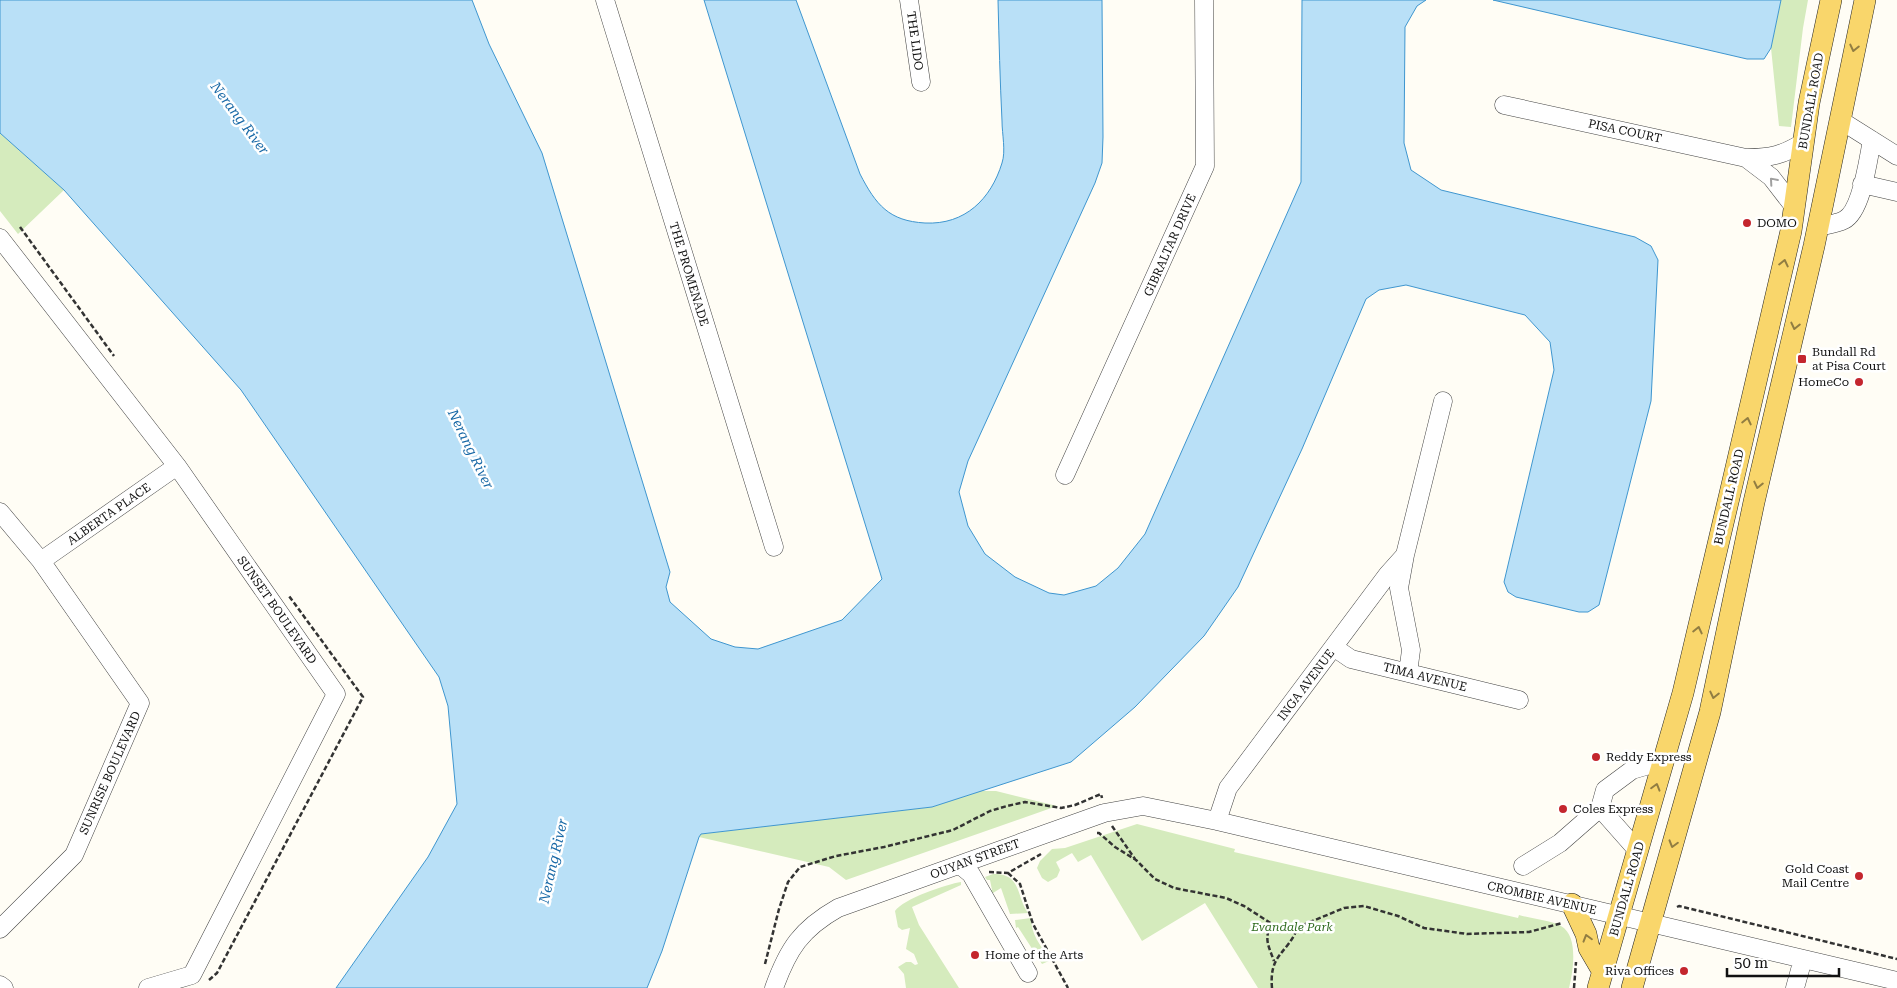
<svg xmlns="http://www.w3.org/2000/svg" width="1897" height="988" viewBox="0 0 1897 988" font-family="'Roboto Serif',serif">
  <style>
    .green { fill: #d5ebbd }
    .water { fill: #b9e0f7; stroke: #3f96cf }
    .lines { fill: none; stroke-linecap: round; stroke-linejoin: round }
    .minor-casing { stroke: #444; stroke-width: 19 }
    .major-casing { stroke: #222; stroke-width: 22 }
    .path { stroke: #333; stroke-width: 2.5; stroke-dasharray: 5 2.5; stroke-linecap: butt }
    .minor { stroke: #fff; stroke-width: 18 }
    .major { stroke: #f9d66b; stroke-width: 21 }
    .oneway { stroke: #917d42 }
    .oneway2 { stroke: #a0a0a0 }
    .poi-dot { fill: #c4262e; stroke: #fff; stroke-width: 2 }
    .labels { text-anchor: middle; stroke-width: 5; stroke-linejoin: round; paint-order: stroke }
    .street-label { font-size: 12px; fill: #111; stroke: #fff }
    .poi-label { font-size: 12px; fill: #111; stroke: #fff; text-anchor: start }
    .park-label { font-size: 12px; font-style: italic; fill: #2f6b1f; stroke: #fff }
    .water-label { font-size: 14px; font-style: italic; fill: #1768a6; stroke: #fff }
  </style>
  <rect width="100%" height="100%" fill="#fffdf5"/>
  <!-- green -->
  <path class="green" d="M1781,0H1808L1803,28L1791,127L1779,126L1771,48Z
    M0,133L64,190L18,234L0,211Z
    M981,791H996L1057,806L846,880L829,867L699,837L701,834L932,807Z
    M1137,824L1235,849L1234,852L1518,918L1519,915C1532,919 1549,920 1561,926C1579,936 1573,972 1569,988H1258L1205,903L1142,941L1091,855L1078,862L1072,853L1056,862L1060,870L1057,877L1048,882L1042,878L1037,868L1040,861L1052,849L1065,848Z
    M993,874C1022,873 1016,897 1028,913L1010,914L1001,888L993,893L989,890H992L990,880H987L985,877Z
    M961,882V885L912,907L919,925L959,988H906L904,974L898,967L906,962H911L915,965L918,964L914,954L906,949L910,928L902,930L898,927L895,911C903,899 947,884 961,882Z
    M1031,918C1031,934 1040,945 1049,958V961L1042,964L1018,927L1016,928L1015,920Z"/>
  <!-- water -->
  <path class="water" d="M0,0H472L489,44L542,153L670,572L666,587L670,602L711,639L735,647L758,649L842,620L882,579L704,0H796L860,174C876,205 889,221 925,223C965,225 991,199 1002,163C1006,151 1002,134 1002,121C1000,81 999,40 998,0H1102L1103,137L1102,163L1095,183L968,461L959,492L968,526L985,554L1015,577L1049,593L1064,595L1096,586L1118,568L1145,534L1301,182L1302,0H1426L1417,6L1405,27L1404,143L1411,170L1441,190L1635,237L1651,246L1658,260L1651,401L1599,605L1588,612H1579L1516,597L1508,592L1504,582L1554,370L1550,342L1525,315L1406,285L1379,290L1366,299L1302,449L1238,587L1204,636L1135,707L1071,762L932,807L701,834L699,837L662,951L647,988H336L428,857L457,804L448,706L439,677L241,390L64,190L0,133Z
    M1493,0H1781L1771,48L1764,59H1747Z"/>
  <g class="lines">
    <defs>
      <path id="minor" d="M605,0L774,547
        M909,0L921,82
        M1504,105L1746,158C1771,158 1783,155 1804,142
        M1840,120L1897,156
        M1746,158L1771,177L1795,208
        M1862,184L1897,192
        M1818,227C1826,225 1836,224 1844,220C1862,211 1868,160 1872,140
        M0,238L177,466L336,694L192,975L148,988
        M1065,475L1205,166L1204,0
        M0,512L41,561L140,703L74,855L0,929
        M41,561L177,466
        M1335,648L1351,659L1519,700
        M1408,673L1411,650L1399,588L1405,555L1443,401
        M1600,808L1638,851
        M1217,821L1228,788L1388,574L1405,555
        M960,865L971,874L1028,973
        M1523,866L1560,843L1600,808L1605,790L1632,770L1663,761
        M0,985L4,988
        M774,988C788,949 801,929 838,908L1104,813L1143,806L1217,821L1897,981
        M1795,988L1803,959"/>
      <path id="major" d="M1572,904L1586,934L1589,948L1603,972
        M1598,988L1683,693L1732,485L1791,231L1809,103L1831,0
        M1632,988L1710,712L1754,502L1814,246L1865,0"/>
    </defs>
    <!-- minor casing -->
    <use href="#minor" class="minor-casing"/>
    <!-- major casing -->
    <use href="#major" class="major-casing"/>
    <!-- path -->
    <path class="path" d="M20,227L114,356
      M1112,826L1135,859
      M1097,833H1099L1115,847L1136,860L1155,879L1174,888L1226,898L1244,906L1272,924L1283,926L1298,927L1344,908L1364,906L1398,916L1424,928L1467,934L1529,932L1562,923
      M989,872L1008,873L1041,854
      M1008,873L1020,884L1033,924L1068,988
      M1677,907L1679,906L1897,959
      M1272,924C1263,938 1269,947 1274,961
      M765,964L779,909L788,882L800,867L836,856L884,847L953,830L990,811L1007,806L1025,802L1061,808L1075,805L1101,794L1102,798
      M209,980L217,973L363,697L289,596
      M1272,988C1269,953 1287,955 1298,927
      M1574,988L1576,962"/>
    <!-- minor -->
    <use href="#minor" class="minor"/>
    <!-- major -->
    <use href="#major" class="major"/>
  </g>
  <!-- one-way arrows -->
  <defs><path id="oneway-chevron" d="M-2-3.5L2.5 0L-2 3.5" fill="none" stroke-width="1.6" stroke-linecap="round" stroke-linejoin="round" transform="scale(1.25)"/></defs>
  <g class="oneway">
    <use href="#oneway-chevron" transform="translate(1854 48) rotate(103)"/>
    <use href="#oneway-chevron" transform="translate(1784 263) rotate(-77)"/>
    <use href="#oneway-chevron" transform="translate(1795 326) rotate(103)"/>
    <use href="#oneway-chevron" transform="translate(1747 421) rotate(-77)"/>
    <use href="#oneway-chevron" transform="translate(1758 485) rotate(103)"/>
    <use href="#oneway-chevron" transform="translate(1698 630) rotate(-77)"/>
    <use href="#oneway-chevron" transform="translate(1714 695) rotate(103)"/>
    <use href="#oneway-chevron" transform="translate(1656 787) rotate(-74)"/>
    <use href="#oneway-chevron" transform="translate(1673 844) rotate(106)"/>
    <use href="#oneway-chevron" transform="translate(1587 938) rotate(-106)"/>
  </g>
  <use class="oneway2" href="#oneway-chevron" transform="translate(1773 181) rotate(-131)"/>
  <!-- markers -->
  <g class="poi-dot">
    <circle cx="1747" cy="223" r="5"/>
    <rect x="1797" y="354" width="10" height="10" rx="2.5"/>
    <circle cx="1859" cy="382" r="5"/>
    <circle cx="1596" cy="757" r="5"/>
    <circle cx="1563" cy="809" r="5"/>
    <circle cx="1859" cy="876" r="5"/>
    <circle cx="975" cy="955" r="5"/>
    <circle cx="1684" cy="971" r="5"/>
  </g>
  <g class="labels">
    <!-- street labels -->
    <g class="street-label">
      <text transform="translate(915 41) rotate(82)" y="4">THE LIDO</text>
      <text transform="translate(1811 101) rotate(-80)" y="4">BUNDALL ROAD</text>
      <text transform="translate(1625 131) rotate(12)" y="4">PISA COURT</text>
      <text transform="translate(1170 245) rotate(-66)" y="4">GIBRALTAR DRIVE</text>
      <text transform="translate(689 274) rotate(73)" y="4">THE PROMENADE</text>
      <text transform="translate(1729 497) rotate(-77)" y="4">BUNDALL ROAD</text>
      <text transform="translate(109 514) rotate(-35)" y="4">ALBERTA PLACE</text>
      <text transform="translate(277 610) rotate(55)" y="4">SUNSET BOULEVARD</text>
      <text transform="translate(1425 677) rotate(14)" y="4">TIMA AVENUE</text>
      <text transform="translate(1306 685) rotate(-53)" y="4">INGA AVENUE</text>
      <text transform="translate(110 773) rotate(-66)" y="4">SUNRISE BOULEVARD</text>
      <text transform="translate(975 859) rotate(-20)" y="4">OUYAN STREET</text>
      <text transform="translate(1627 889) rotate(-74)" y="4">BUNDALL ROAD</text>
      <text transform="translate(1542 898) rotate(13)" y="4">CROMBIE AVENUE</text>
    </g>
    <!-- poi labels -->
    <g class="poi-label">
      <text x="1757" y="227">DOMO</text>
      <text x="1812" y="356">Bundall Rd<tspan x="1812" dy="14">at Pisa Court</tspan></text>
      <text x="1849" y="386" text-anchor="end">HomeCo</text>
      <text x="1606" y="761">Reddy Express</text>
      <text x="1573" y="813">Coles Express</text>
      <text x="1849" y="873" text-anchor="end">Gold Coast<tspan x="1849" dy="14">Mail Centre</tspan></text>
      <text x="985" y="959">Home of the Arts</text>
      <text x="1674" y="975" text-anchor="end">Riva Offices</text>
    </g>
    <!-- park labels -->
    <g class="park-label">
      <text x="1292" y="931">Evandale Park</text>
    </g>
    <!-- water labels -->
    <g class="water-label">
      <text transform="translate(240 118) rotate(53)" y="5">Nerang River</text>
      <text transform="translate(471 449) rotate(64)" y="5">Nerang River</text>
      <text transform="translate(553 861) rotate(-77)" y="5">Nerang River</text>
    </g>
  </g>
  <!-- scale -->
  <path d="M1727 968v8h112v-8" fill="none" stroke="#111111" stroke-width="2.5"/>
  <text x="1734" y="968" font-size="15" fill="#111111" stroke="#ffffff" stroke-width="4" paint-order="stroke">50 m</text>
</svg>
